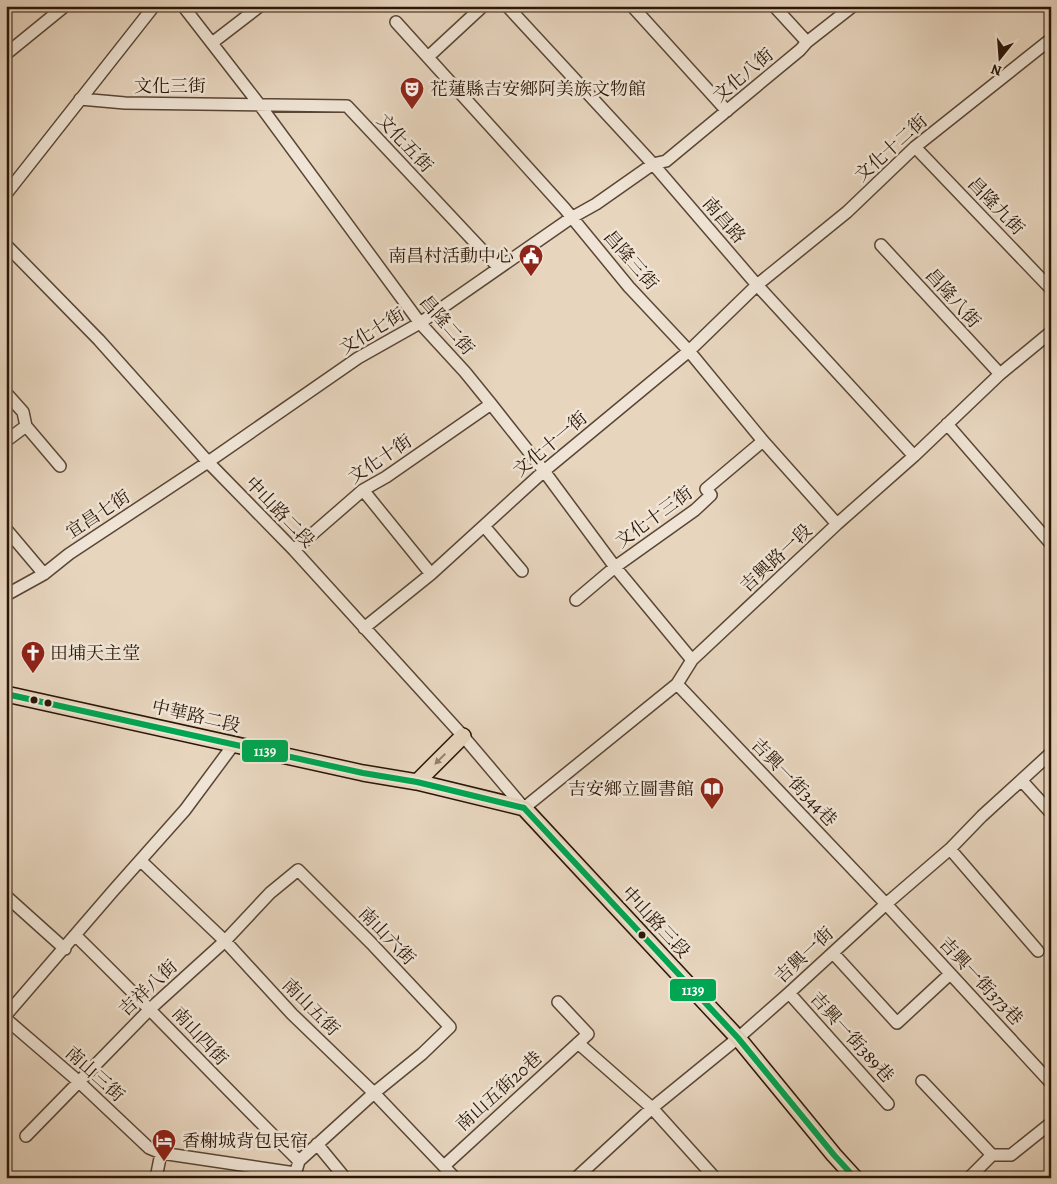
<svg xmlns="http://www.w3.org/2000/svg" width="1057" height="1184" viewBox="0 0 1057 1184" font-family="Alegreya,'Noto Serif TC',serif">
  <style>
    .lines { fill: none; stroke-linecap: round; stroke-linejoin: round }
    .minor-casing { stroke: #5a4635; stroke-width: 14 }
    .major-casing { stroke: #2b1607; stroke-width: 18 }
    .minor { stroke: #efe4d5; stroke-width: 11 }
    .major { stroke: #e7d5be; stroke-width: 15 }
    .bus-1-casing { stroke: #efe4d5; stroke-width: 10 }
    .bus-1 { stroke: #00a651; stroke-width: 6 }
    .oneway { fill: #927f6c }
    .bus-dot { fill: #2b1607; stroke: #efe4d5; stroke-width: 2 }
    .labels { text-anchor: middle; stroke-width: 5; stroke-linejoin: round; paint-order: stroke }
    .street-label { font-size: 18px; fill: #2b1607; stroke: #efe4d5 }
    .poi-label { font-size: 18px; fill: #2b1607; stroke: #efe4d5; text-anchor: start }
    .line-badge { stroke: #efe4d5; stroke-width: 2 }
    .badge-label { font-size: 14px; text-anchor: middle; font-weight: bold; fill: #fff }
  </style>
  <rect width="100%" height="100%" fill="#e7d5be"/>
  <filter id="stains"><feTurbulence type="fractalNoise" baseFrequency=".004" numOctaves="4"/><feColorMatrix values="0 0 0 0 .2 0 0 0 0 .09 0 0 0 0 .02 0 0 0 .5 -.17"/></filter>
  <radialGradient id="worn" r=".72"><stop offset=".6" stop-color="#630" stop-opacity="0"/><stop offset="1" stop-color="#630" stop-opacity=".3"/></radialGradient>
  <g class="lines">
    <defs>
      <path id="minor" d="M183,6L259,104L420,323L465,372L491,404L544,471L615,567L692,660
        M507,6L653,164L757,285L914,456
        M632,6L727,111
        M774,6L807,42
        M396,22L565,209L629,287L689,351L763,441L837,524
        M212,43L260,6
        M6,54L65,6
        M428,57L483,6
        M80,99L125,103L347,106L499,268
        M915,147L1051,289
        M6,194L154,6
        M6,245L99,340L208,462L294,550L463,736L524,808L677,684L692,660L837,524L914,456L1000,374L1051,332
        M881,245L1000,374
        M6,393L23,412L26,426L60,466
        M947,424L1051,544
        M6,441L26,426
        M363,490L431,574
        M484,526L522,571
        M6,529L44,574
        M294,550L363,490L386,477L491,404
        M6,595L44,574L69,554L208,462L358,358L420,323L571,218L596,204L653,164L666,161L800,50L807,42L853,6
        M576,600L615,567L695,510L711,495L706,489L763,441
        M364,628L431,574L544,471L689,351L757,285L847,212L915,147L1051,39
        M677,684L886,904L1051,1083
        M1022,781L1051,813
        M950,849L1038,951
        M141,861L225,941L292,1014L374,1093L455,1178
        M6,896L65,949
        M75,935C151,1009 224,1087 299,1161
        M833,953L897,1023L950,974
        M789,993L888,1104
        M6,1015L113,891L185,810L234,744
        M6,1019L78,1081L149,1148L161,1153L295,1173
        M578,1043L652,1108L715,1178
        M922,1081L992,1155
        M26,1136L150,1009L225,941L270,893L298,870L371,943L450,1027L422,1054L374,1093L299,1161L294,1178
        M317,1144L345,1178
        M992,1155H1011L1051,1123
        M444,1166L588,1034L558,1002
        M156,1178L161,1153
        M576,1178L652,1108L738,1038L789,993L886,904L950,849L982,816L1051,753
        M969,1178L992,1155"/>
      <path id="major" d="M6,694L363,773L417,782L524,808L738,1038L834,1155L855,1178
        M417,782L463,736"/>
    </defs>
    <!-- minor casing -->
    <use href="#minor" class="minor-casing"/>
    <!-- major casing -->
    <use href="#major" class="major-casing"/>
    <!-- minor -->
    <use href="#minor" class="minor"/>
    <!-- major -->
    <use href="#major" class="major"/>
    <defs>
      <path id="bus-1" d="M6,694L363,773L417,782L524,808
        M524,808L738,1038L834,1155L855,1178"/>
    </defs>
    <!-- bus-1 casing -->
    <use href="#bus-1" class="bus-1-casing"/>
    <!-- bus-1 -->
    <use href="#bus-1" class="bus-1"/>
  </g>
  <!-- one-way arrows -->
  <defs><path id="oneway-solid" d="M-6-.8H1V-3.2L6.5 0L1 3.2V.8H-6Z" transform="scale(1.25)"/></defs>
  <use class="oneway" href="#oneway-solid" transform="translate(440 759) rotate(135)"/>
  <!-- icons -->
  <defs>
    <symbol id="theatre-pin" viewBox="-11 -11 22 30"><path d="M0 17L-7.5 6A9.5 9.5 0 1 1 7.5 6Z" fill="#8f2418" stroke="#efe4d5"/><path d="M-5-5.5Q0-4 5-5.5V0Q5 5 0 6Q-5 5-5 0ZM-3.3-2.5H-1v1.5H-3.3ZM1-2.5H3.3v1.5H1ZM-2.8 1Q0 5.5 2.8 1Z" fill="#fff"/></symbol>
    <symbol id="civic-pin" viewBox="-11 -11 22 30"><path d="M0 17L-7.5 6A9.5 9.5 0 1 1 7.5 6Z" fill="#8f2418" stroke="#efe4d5"/><path d="M-.6-6.5H3V-4.5H.6V-3L4-1V1h2V6H-6V1h2V-1L-.6-3ZM-1.2 2.5V6h2.4V2.5Z" fill="#fff"/></symbol>
    <symbol id="church-pin" viewBox="-11 -11 22 30"><path d="M0 17L-7.5 6A9.5 9.5 0 1 1 7.5 6Z" fill="#8f2418" stroke="#efe4d5"/><path d="M-1.2-6h2.4v3.5h3.3v2.4h-3.3V6h-2.4V-.1h-3.3v-2.4h3.3Z" fill="#fff"/></symbol>
    <symbol id="library-pin" viewBox="-11 -11 22 30"><path d="M0 17L-7.5 6A9.5 9.5 0 1 1 7.5 6Z" fill="#8f2418" stroke="#efe4d5"/><path d="M-6-4Q-3-5.5-.7-3.5V5Q-3 3-6 4ZM6-4Q3-5.5 .7-3.5V5Q3 3 6 4Z" fill="#fff"/></symbol>
    <symbol id="hotel-pin" viewBox="-11 -11 22 30"><path d="M0 17L-7.5 6A9.5 9.5 0 1 1 7.5 6Z" fill="#8f2418" stroke="#efe4d5"/><path d="M-6-4.5h1.5V1H6V5H4.5V3h-9V5H-6ZM-4 0a1.8 1.8 0 1 1 3.6 0ZM.5 0V-2.5h3Q6-2.5 6 0Z" fill="#fff"/></symbol>
  </defs>
  <g fill-rule="evenodd">
    <use href="#theatre-pin" x="398" y="75" width="28" height="38"/>
    <use href="#civic-pin" x="517" y="242" width="28" height="38"/>
    <use href="#church-pin" x="19" y="639" width="28" height="38"/>
    <use href="#library-pin" x="698" y="775" width="28" height="38"/>
    <use href="#hotel-pin" x="150" y="1127" width="28" height="38"/>
  </g>
  <!-- markers -->
  <g class="bus-dot">
    <circle cx="34" cy="700" r="4.5"/>
    <circle cx="48" cy="703" r="4.5"/>
    <circle cx="642" cy="935" r="4.5"/>
  </g>
  <g class="labels">
    <!-- street labels -->
    <g class="street-label">
      <text transform="translate(743 75) rotate(-40)" y="6">文化八街</text>
      <text x="170" y="92">文化三街</text>
      <text transform="translate(405 143) rotate(47)" y="6">文化五街</text>
      <text transform="translate(891 148) rotate(-42)" y="6">文化十二街</text>
      <text transform="translate(996 206) rotate(46)" y="6">昌隆九街</text>
      <text transform="translate(724 220) rotate(49)" y="6">南昌路</text>
      <text transform="translate(631 260) rotate(49)" y="6">昌隆三街</text>
      <text transform="translate(953 298) rotate(48)" y="6">昌隆八街</text>
      <text transform="translate(447 325) rotate(49)" y="6">昌隆二街</text>
      <text transform="translate(372 331) rotate(-31)" y="6">文化七街</text>
      <text transform="translate(550 444) rotate(-40)" y="6">文化十一街</text>
      <text transform="translate(380 459) rotate(-34)" y="6">文化十街</text>
      <text transform="translate(280 512) rotate(46)" y="6">中山路二段</text>
      <text transform="translate(98 514) rotate(-33)" y="6">宜昌七街</text>
      <text transform="translate(654 517) rotate(-36)" y="6">文化十三街</text>
      <text transform="translate(776 558) rotate(-43)" y="6">吉興路一段</text>
      <text transform="translate(196 716) rotate(13)" y="6">中華路二段</text>
      <text transform="translate(794 782) rotate(46)" y="6">吉興一街344巷</text>
      <text transform="translate(656 922) rotate(47)" y="6">中山路三段</text>
      <text transform="translate(387 936) rotate(46)" y="6">南山六街</text>
      <text transform="translate(804 955) rotate(-43)" y="6">吉興一街</text>
      <text transform="translate(981 981) rotate(47)" y="6">吉興一街373巷</text>
      <text transform="translate(148 988) rotate(-43)" y="6">吉祥八街</text>
      <text transform="translate(311 1007) rotate(45)" y="6">南山五街</text>
      <text transform="translate(200 1036) rotate(47)" y="6">南山四街</text>
      <text transform="translate(852 1037) rotate(48)" y="6">吉興一街389巷</text>
      <text transform="translate(95 1074) rotate(42)" y="6">南山三街</text>
      <text transform="translate(499 1091) rotate(-42)" y="6">南山五街20巷</text>
    </g>
    <!-- poi labels -->
    <g class="poi-label">
      <text x="430" y="95">花蓮縣吉安鄉阿美族文物館</text>
      <text x="514" y="262" text-anchor="end">南昌村活動中心</text>
      <text x="50" y="659">田埔天主堂</text>
      <text x="694" y="795" text-anchor="end">吉安鄉立圖書館</text>
      <text x="182" y="1147">香榭城背包民宿</text>
    </g>
  </g>
  <g class="line-badge">
    <rect x="241" y="739" width="48" height="24" rx="5" fill="#00a651"/>
    <rect x="669" y="978" width="48" height="24" rx="5" fill="#00a651"/>
  </g>
  <g class="badge-label">
    <text x="265" y="756">1139</text>
    <text x="693" y="995">1139</text>
  </g>
  <!-- margin -->
  <rect width="1057" height="1184" fill="none" stroke="#e7d5be" stroke-width="25"/>
  <rect x="8" y="8" width="1042" height="1169" fill="none" stroke="#2b1607" stroke-width="2.5"/>
  <rect x="12" y="12" width="1032" height="1159" fill="none" stroke="#2b1607"/>
  <!-- north arrow -->
  <g transform="translate(1000 58) rotate(197)" stroke="#efe4d5" stroke-width="4" paint-order="stroke">
  <path d="M0-4L9 19L0 12L-9 19Z" fill="#2b1607"/>
  <text y="-8" font-size="14" font-weight="bold" text-anchor="middle" fill="#2b1607">N</text>
  </g>
  <rect width="100%" height="100%" filter="url(#stains)"/>
  <rect width="100%" height="100%" fill="url(#worn)"/>
</svg>
